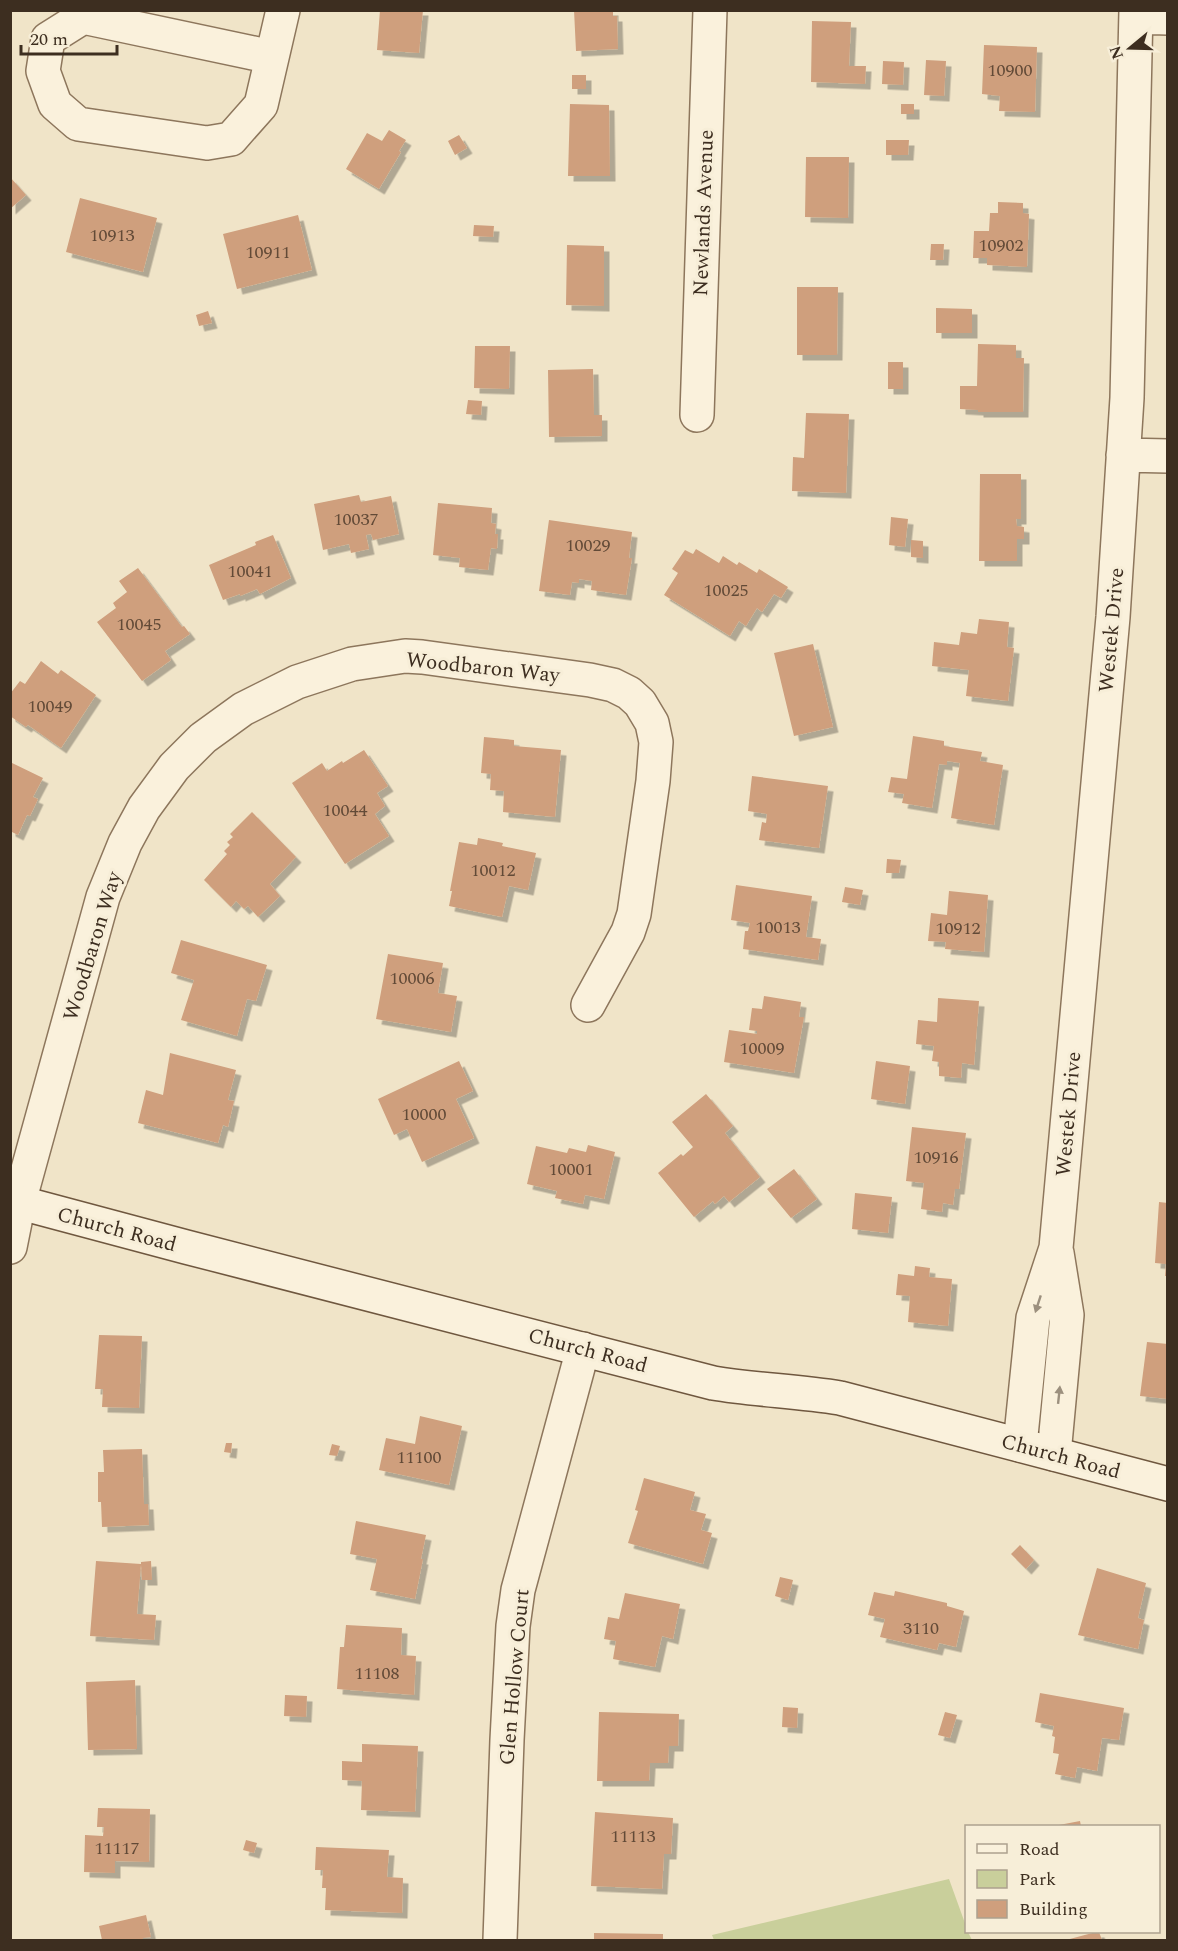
<svg xmlns="http://www.w3.org/2000/svg" width="1178" height="1951" viewBox="0 0 1178 1951" font-family="Spectral,serif">
  <style>
    .green { fill: #c9cf9b }
    .building { fill: #cf9f7d; filter: url(#shadow) }
    .lines { fill: none; stroke-linecap: round; stroke-linejoin: round }
    .minor-casing { stroke: #8d765c; stroke-width: 36 }
    .secondary-casing { stroke: #6f573f; stroke-width: 36 }
    .minor { stroke: #faf1dc; stroke-width: 33 }
    .secondary { stroke: #faf1dc; stroke-width: 33 }
    .oneway { fill: #9c907e }
    .labels { text-anchor: middle; stroke-width: 6; stroke-linejoin: round; paint-order: stroke }
    .number-label { font-size: 18px; fill: #624a37 }
    .street-label { font-size: 21px; fill: #3d2e20; stroke: #f7eed8 }
  </style>
  <defs>
    <filter id="shadow"><feDropShadow dx="5.5" dy="5.5" stdDeviation="0" flood-color="#0004"/></filter>
  </defs>
  <rect width="100%" height="100%" fill="#f0e4c8"/>
  <!-- green -->
  <path class="green" d="M949,1879L966,1926V1932H968L972,1940H714L712,1935Z"/>
  <!-- building -->
  <path class="building" d="M380,10H423L419,53L377,50Z
    M574,10H613V16H617L618,49L576,51Z
    M812,21L851,22L849,66H866L865,84L811,82Z
    M984,45L1037,47L1035,112L999,111L1000,96L982,94Z
    M926,60L946,61L944,96L924,95Z
    M883,61L904,62L903,85L882,84Z
    M572,75H586V89H572Z
    M570,104L609,105L610,176H568Z
    M901,104H914V114H901Z
    M389,130L406,140L399,151L401,152L379,189L346,169L367,133L382,141Z
    M459,135L467,148L455,155L448,141Z
    M886,140H909L908,155H886Z
    M806,157H849L848,218L805,217Z
    M10,177L26,195L10,209Z
    M80,198L157,218L143,272L66,252Z
    M998,202L1023,203V213L1029,214L1027,267L987,265V258H973L974,231H989L990,213H998Z
    M298,215L312,270L237,289L223,234Z
    M474,225L494,226L493,237L473,236Z
    M931,244H944L943,260H930Z
    M567,245L604,246V306L566,305Z
    M797,287H838L837,355H797Z
    M936,308L972,309V333H936Z
    M208,311L212,323L199,326L196,315Z
    M978,344L1016,345V358H1024L1023,412H978V410L960,409V386H977Z
    M475,346H510L509,389L474,388Z
    M888,362H903V389H888Z
    M593,369L594,415H602V436L549,437L548,370Z
    M468,400L482,401L481,415L466,414Z
    M806,413L849,414L846,493L792,491L793,457L804,458Z
    M980,474H1021V519H1016L1017,526L1024,527V539H1017V561H979Z
    M359,495L361,502L391,496L399,534L373,540L371,534L366,535L369,549L351,553L349,544L323,550L314,504Z
    M438,503L492,508L491,523L496,524L495,534H498L497,549L491,548L488,570L459,567L460,558L433,555Z
    M891,517L908,519L905,547L889,545Z
    M549,520L632,532L629,558H632L626,595L591,590L592,581L579,579V583L572,582L570,595L539,591Z
    M273,535L291,578L260,594L257,589L240,596V594L223,600L209,565L256,545L255,542Z
    M911,540L923,541V558L911,557Z
    M696,549L719,563L723,556L737,565L739,562L757,573L759,569L788,587L781,598L774,594L762,612L757,608L746,626L739,621L730,636L664,595L678,573L672,569L685,550L693,554Z
    M138,568L182,627L184,626L190,634L165,651L171,660L142,681L97,622L116,608L113,603L127,592L119,581Z
    M979,619L1009,622L1007,647L1014,648L1008,701L966,696L969,670L932,666L934,642L959,645L961,632L977,634Z
    M813,644L833,727L794,736L774,653Z
    M41,661L58,674L61,670L96,695L61,748L28,725L26,727L10,716V694L20,681L25,684Z
    M913,736L944,741V746L982,752L980,761L1003,765L994,825L951,818L960,763L947,761V765L939,764L932,808L902,803L904,794L888,792L891,777L907,779Z
    M484,737L514,740V746L561,750L555,817L503,812L504,791L490,790L491,774L481,773Z
    M364,750L388,786L377,793L385,806L375,814L389,836L345,864L292,783L322,763L327,771L342,761L343,763Z
    M10,762L43,778L33,797L38,799L30,816L27,815L18,835L10,831Z
    M752,776L828,786L819,848L759,840L762,822L766,823L767,814L748,811Z
    M252,812L296,857L270,884L280,896L258,917L248,906L244,909L236,901L231,907L204,880L227,854L224,851L230,845L227,842L233,837L230,834Z
    M478,838L503,843L502,846L536,853L528,890L509,886L502,917L449,906L452,891H450L459,842L477,845Z
    M887,859L901,860L899,873H886Z
    M736,885L812,896L806,937L821,939L818,960L743,949L745,931H748L750,923L731,920Z
    M845,887L863,890L860,905L842,902Z
    M949,891L988,895L984,952L945,949L946,942L928,941L931,913L947,915Z
    M181,940L267,965L256,1001L247,999L237,1036L181,1020L194,980L171,973Z
    M388,954L443,963L438,993L457,996L451,1032L376,1019Z
    M764,996L801,1002L799,1017H804L794,1073L724,1062L729,1030L757,1034V1031L749,1030L752,1008L762,1009Z
    M938,998L979,1001L974,1065L962,1063L961,1078L939,1076V1062L932,1061L934,1046L916,1044L918,1020L937,1022Z
    M170,1053L236,1070L228,1100L234,1101L228,1127L223,1125L218,1143L138,1123L146,1090L163,1095Z
    M459,1061L473,1091L456,1099L474,1138L422,1162L407,1129L394,1135L378,1099Z
    M876,1061L910,1066L905,1104L871,1099Z
    M706,1094L733,1126L725,1133L760,1177L729,1202L724,1196L715,1204L713,1201L694,1217L658,1173L681,1154L683,1156L693,1147L672,1122Z
    M912,1127L966,1133L959,1189H955L953,1205L943,1203L942,1212L921,1209L924,1183L906,1181Z
    M588,1145L615,1152L604,1199L585,1195L583,1204L555,1198L557,1191L527,1184L536,1146L567,1153L569,1148L586,1152Z
    M794,1169L817,1199L791,1218L767,1189Z
    M855,1193L892,1197L888,1233L852,1229Z
    M1159,1202L1168,1203V1276H1165L1166,1264L1155,1263Z
    M915,1266L930,1268L929,1277L952,1279L948,1326L908,1322L910,1296L896,1295L898,1274L914,1276Z
    M99,1335L142,1336L139,1408L102,1407L103,1389H95Z
    M1147,1342L1168,1344V1399L1140,1396Z
    M420,1416L462,1426L449,1485L379,1470L386,1438L415,1444Z
    M226,1443H232L231,1453L224,1452Z
    M332,1444L340,1446L337,1456L329,1455Z
    M142,1449L144,1504H148L149,1525L102,1527L101,1502H98V1472H104L103,1450Z
    M644,1478L695,1492L690,1510L706,1514L701,1530L712,1533L703,1564L628,1543L638,1511L635,1510Z
    M356,1521L426,1535L421,1559H423L415,1599L370,1590L377,1559L350,1554Z
    M1020,1545L1034,1560L1026,1569L1011,1554Z
    M96,1561L141,1564V1562L151,1561L152,1580H142L141,1565L137,1614L156,1615L154,1640L90,1636Z
    M1097,1568L1146,1583L1138,1618L1144,1620L1138,1649L1078,1635Z
    M780,1577L793,1580L788,1600L775,1596Z
    M895,1591L947,1603V1606L964,1611L956,1647L939,1643L937,1650L880,1637L885,1619L868,1615L874,1592L894,1596Z
    M625,1593L680,1604L673,1639L662,1636L655,1667L613,1659L616,1641L604,1639L608,1617L619,1619Z
    M346,1625L402,1628L401,1655L416,1656L414,1695L337,1689L340,1647H344Z
    M135,1680L137,1749L88,1750L86,1682Z
    M1040,1693L1124,1708L1119,1740L1102,1738L1097,1771L1077,1767L1075,1778L1055,1774L1059,1754L1053,1753L1055,1737L1052,1736L1054,1726L1035,1722Z
    M285,1695L307,1696L306,1717L284,1716Z
    M783,1707L798,1708L797,1728L782,1727Z
    M599,1712L679,1714L678,1746H669L668,1763H650L649,1781H597Z
    M945,1712L957,1715L950,1738L938,1735Z
    M362,1744L418,1746L415,1812L361,1810L362,1781L342,1780V1761L362,1762Z
    M98,1808L150,1809L149,1862L115,1861V1873L84,1872L85,1835L103,1836L104,1827H97Z
    M595,1812L673,1818L671,1854H664L662,1889L591,1886Z
    M1080,1821L1081,1826H1059V1825Z
    M246,1840L257,1843L254,1853L243,1850Z
    M316,1847L389,1850L387,1877L403,1878L402,1913L325,1910L326,1888H322L323,1870H315Z
    M146,1915L151,1937L143,1938V1940H102L99,1926Z
    M1096,1932H1099L1102,1940H1066Z
    M594,1933L663,1934V1940H594Z"/>
  <g class="lines">
    <defs>
      <path id="minor" d="M1136,17L1168,18
        M272,57L83,17L48,39L43,71L55,104L78,124L207,143L231,139L261,105L283,10
        M697,415L710,10
        M1123,455L1168,456
        M10,1247L19,1202L103,897L125,843L144,808L174,767L203,738L243,709L297,682L352,664L405,656L422,657L590,680L613,685L629,693L640,703L652,723L656,742L653,781L634,914L628,932L588,1005
        M1020,1445L1033,1318L1056,1248L1113,617L1127,398L1136,10
        M1054,1454L1067,1315L1057,1253
        M500,1940L507,1740L513,1626L518,1590L583,1349"/>
      <path id="secondary" d="M10,1200L186,1247L713,1383C755,1390 798,1391 840,1398L1168,1484"/>
    </defs>
    <!-- minor casing -->
    <use href="#minor" class="minor-casing"/>
    <!-- secondary casing -->
    <use href="#secondary" class="secondary-casing"/>
    <!-- minor -->
    <use href="#minor" class="minor"/>
    <!-- secondary -->
    <use href="#secondary" class="secondary"/>
  </g>
  <!-- one-way arrows -->
  <defs><path id="oneway-solid" d="M-6-.8H1V-3.2L6.5 0L1 3.2V.8H-6Z" transform="scale(1.5)"/></defs>
  <g class="oneway">
    <use href="#oneway-solid" transform="translate(1038 1304) rotate(108)"/>
    <use href="#oneway-solid" transform="translate(1059 1395) rotate(-84)"/>
  </g>
  <g class="labels">
    <!-- number labels -->
    <g class="number-label">
      <text x="1010" y="76">10900</text>
      <text x="112" y="241">10913</text>
      <text x="1001" y="251">10902</text>
      <text x="268" y="258">10911</text>
      <text x="356" y="525">10037</text>
      <text x="588" y="551">10029</text>
      <text x="250" y="577">10041</text>
      <text x="726" y="596">10025</text>
      <text x="139" y="630">10045</text>
      <text x="50" y="712">10049</text>
      <text x="345" y="816">10044</text>
      <text x="493" y="876">10012</text>
      <text x="778" y="933">10013</text>
      <text x="958" y="934">10912</text>
      <text x="412" y="984">10006</text>
      <text x="762" y="1054">10009</text>
      <text x="424" y="1120">10000</text>
      <text x="936" y="1163">10916</text>
      <text x="571" y="1175">10001</text>
      <text x="419" y="1463">11100</text>
      <text x="921" y="1634">3110</text>
      <text x="377" y="1679">11108</text>
      <text x="633" y="1842">11113</text>
      <text x="117" y="1854">11117</text>
    </g>
    <!-- street labels -->
    <g class="street-label">
      <text transform="translate(703 213) rotate(-88)" y="7">Newlands Avenue</text>
      <text transform="translate(1111 630) rotate(-85)" y="7">Westek Drive</text>
      <text transform="translate(483 667) rotate(6)" y="7">Woodbaron Way</text>
      <text transform="translate(92 946) rotate(-73)" y="7">Woodbaron Way</text>
      <text transform="translate(1068 1114) rotate(-85)" y="7">Westek Drive</text>
      <text transform="translate(117 1229) rotate(15)" y="7">Church Road</text>
      <text transform="translate(588 1350) rotate(15)" y="7">Church Road</text>
      <text transform="translate(1061 1456) rotate(15)" y="7">Church Road</text>
      <text transform="translate(514 1677) rotate(-85)" y="7">Glen Hollow Court</text>
    </g>
  </g>
  <!-- border -->
  <rect width="1178" height="1951" fill="none" stroke="#3d2e20" stroke-width="24"/>
  <!-- legend -->
  <rect x="965" y="1825" width="195" height="108" fill="#f7eed8" stroke="#ada18e" stroke-width="1.5"/>
  <rect x="977" y="1844" width="30" height="9" fill="#faf1dc" stroke="#ada18e" stroke-width="1.5"/>
  <text x="1019" y="1855" font-size="18" fill="#3d2e20">Road</text>
  <rect x="977" y="1870" width="30" height="18" fill="#c9cf9b" stroke="#ada18e" stroke-width="1.5"/>
  <text x="1019" y="1885" font-size="18" fill="#3d2e20">Park</text>
  <rect x="977" y="1900" width="30" height="18" fill="#cf9f7d" stroke="#ada18e" stroke-width="1.5"/>
  <text x="1019" y="1915" font-size="18" fill="#3d2e20">Building</text>
  <!-- north arrow -->
  <g transform="translate(1130 48) rotate(251)" stroke="#f7eed8" stroke-width="4.5" paint-order="stroke">
  <path d="M0-4.5L10 22L0 15L-10 22Z" fill="#3d2e20"/>
  <text y="-9" font-size="16" font-weight="bold" text-anchor="middle" fill="#3d2e20">N</text>
  </g>
  <!-- scale -->
  <path d="M21 45v9h96v-9" fill="none" stroke="#3d2e20" stroke-width="3"/>
  <text x="30" y="45" font-size="18" fill="#3d2e20" stroke="#f7eed8" stroke-width="4.5" paint-order="stroke">20 m</text>
</svg>
